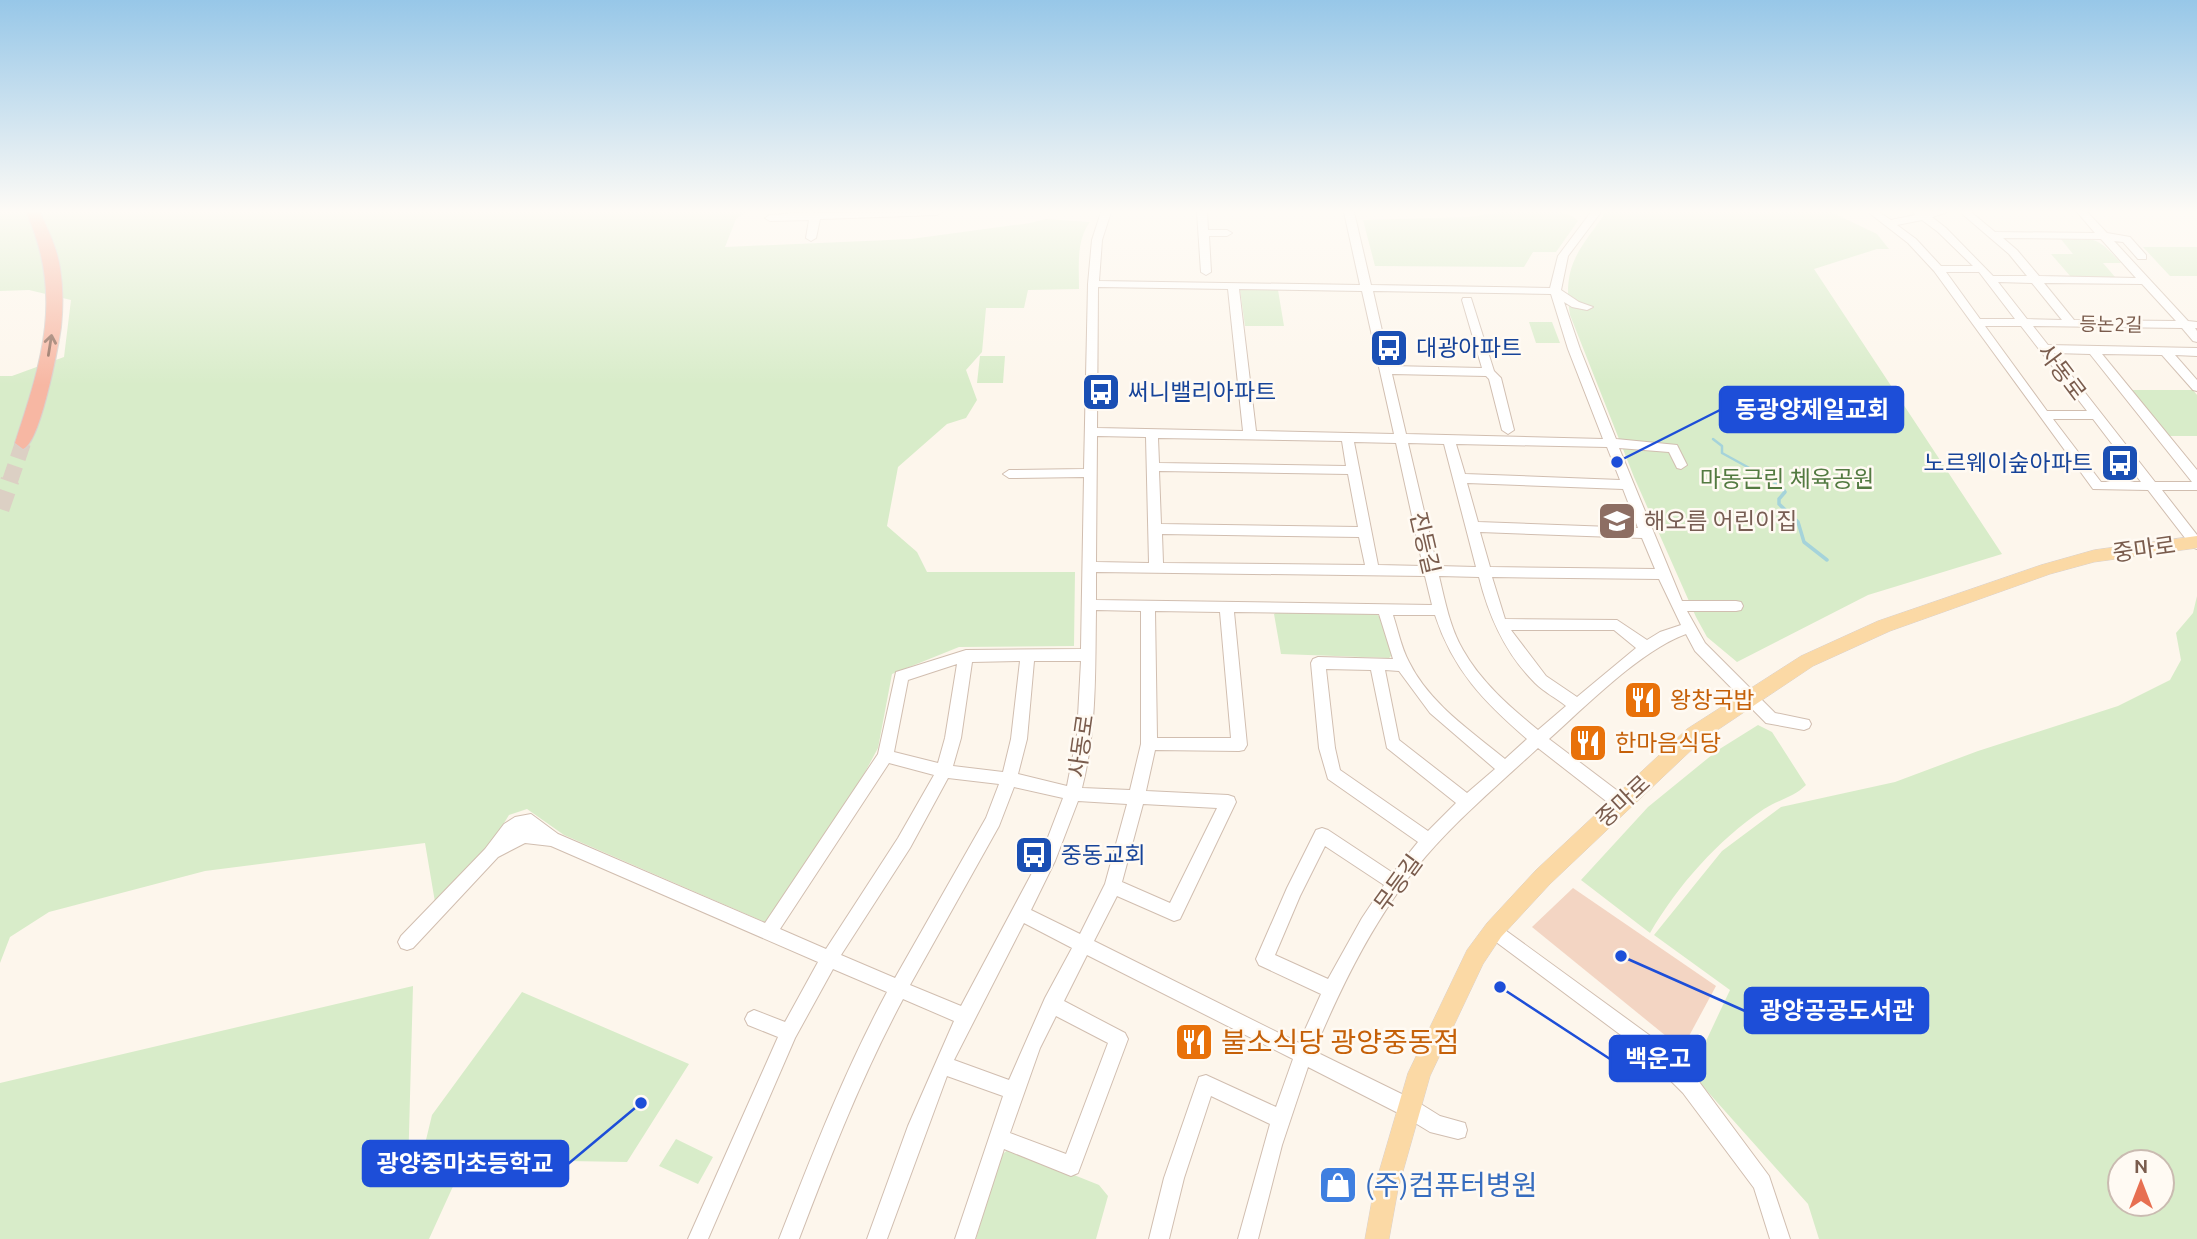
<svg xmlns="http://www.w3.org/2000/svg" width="2197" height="1239" viewBox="0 0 2197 1239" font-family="Ubuntu,'Noto Sans KR',sans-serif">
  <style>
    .green { fill: #d8ecc9; fill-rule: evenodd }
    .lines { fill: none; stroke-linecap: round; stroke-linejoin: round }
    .stream-far1 { stroke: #a5d3da; stroke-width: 2.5 }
    .stream { stroke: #a5d3da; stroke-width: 3.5 }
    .building { fill: #f3d5c3 }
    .highway-tunnel-far1 { stroke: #dcd0c4; stroke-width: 16; stroke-dasharray: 16 8; stroke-linecap: butt }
    .highway-tunnel { stroke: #dcd0c4; stroke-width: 19; stroke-dasharray: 19 10; stroke-linecap: butt }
    .minor-casing { stroke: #d1beb0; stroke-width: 2 }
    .major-casing { stroke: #dad1cd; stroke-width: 1 }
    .highway-casing { stroke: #dad1cd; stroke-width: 2 }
    .minor { fill: #fff; fill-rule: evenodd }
    .major { fill: #fbd9a5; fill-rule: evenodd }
    .highway { fill: #f7b7a3; fill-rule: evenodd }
    .oneway { stroke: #936e5e }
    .labels { text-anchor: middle; stroke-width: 5; stroke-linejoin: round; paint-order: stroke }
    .far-street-label { font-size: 19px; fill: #7a5c4d; stroke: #fffaf3 }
    .transit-label { font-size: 23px; fill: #164399; stroke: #fffaf3; text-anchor: start }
    .street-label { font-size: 23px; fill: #7a5c4d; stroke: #fffaf3 }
    .park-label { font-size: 23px; fill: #537a41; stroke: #fffaf3 }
    .education-label { font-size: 23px; fill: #785e54; stroke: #fffaf3; text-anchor: start }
    .food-label { font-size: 23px; fill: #c56008; stroke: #fffaf3; text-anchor: start }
    .near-food-label { font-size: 28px; fill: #c56008; stroke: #fffaf3; text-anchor: start }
    .near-shop-label { font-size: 28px; fill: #366cbe; stroke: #fffaf3; text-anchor: start }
    .leader { fill: none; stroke: #1d4ed8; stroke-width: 2.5 }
    .callout-dot { fill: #1d4ed8; stroke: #fffaf3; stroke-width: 2.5 }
    .callout { fill: #1d4ed8; stroke: #1d4ed8; stroke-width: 2.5 }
    .callout-label { font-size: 24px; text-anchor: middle; font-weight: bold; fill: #fff }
  </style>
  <rect width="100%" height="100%" fill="#fdf6ec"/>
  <!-- green -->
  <path class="green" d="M0,212H746L736,219L725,247L911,239L1030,223L1046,219L1090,222C1076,240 1079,267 1079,289L1028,290L1024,308H986L982,352L966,370L977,400L966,418L947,424L898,467L887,526L917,552L927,572H1075L1074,646L959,647L892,674L878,748L850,800L767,923L564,835L527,809L509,815L486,852L435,902L425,843L205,871L49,912L10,937L0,963V376H12L64,357L71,300L29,290L0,291Z
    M1503,212C1522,212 1566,206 1578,221L1556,252H1533L1524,267L1375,266L1363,220L1468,217Z
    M1606,212H1831L1877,234L1889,249H1877L1814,269L2002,554L1868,595L1737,662L1707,637L1696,617L1634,477L1570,315C1562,264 1579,251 1606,212Z
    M2060,238C2096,238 2096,236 2121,263H2103L2115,277H2071L2051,254H2073Z
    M2143,247H2197V276H2170Z
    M1240,290H1278L1284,326H1245Z
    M1529,322H1552L1560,343H1536Z
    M980,356H1005L1003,383H977Z
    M2130,390H2193L2197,395V436H2169Z
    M2197,596V1239H1819L1808,1204L1691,1073L1730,990L1654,935L1722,851L1781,807L1895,782L1978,751L2118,706L2170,680L2181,660L2176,633L2193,613ZM2120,1162H2162V1204H2120Z
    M1279,611L1375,613L1381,618L1394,653L1389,658L1281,654L1274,614Z
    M1758,725L1772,732L1806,785C1794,797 1778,800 1764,809C1718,840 1678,885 1650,933L1581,880L1648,807L1718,750Z
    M413,986L408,1170L460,1171L429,1239H0V1083Z
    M522,992L689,1064L627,1162L506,1160L425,1144L432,1115Z
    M676,1139L713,1157L698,1184L659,1166Z
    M1009,1149L1099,1185L1108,1196L1096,1239H976L1000,1156Z"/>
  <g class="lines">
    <!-- stream-far1 -->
    <path class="stream-far1" d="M1713,439L1722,446V453L1773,481"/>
    <!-- stream -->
    <path class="stream" d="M1770,480L1780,485L1785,492L1779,499V504L1798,522L1804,542L1827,560"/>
  </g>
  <!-- building -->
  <path class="building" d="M1573,888L1716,986L1682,1049L1532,927Z"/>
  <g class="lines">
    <!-- highway-tunnel-far1 -->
    <path class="highway-tunnel-far1" d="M10,481L23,443"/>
    <!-- highway-tunnel -->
    <path class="highway-tunnel" d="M0,509L10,480"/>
    <defs>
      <path id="minor" d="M811,212L821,213L942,212L937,215L820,219L816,238L811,241L806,238L809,220L770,221L765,218L770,215Z
        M1101,212H1111L1102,240L1099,281L1360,285L1344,212H1354L1371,285L1550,288L1558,256L1591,212H1601L1568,256L1561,290L1579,302L1593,307L1587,310L1572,307L1564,302L1580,349L1616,439L1677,445L1687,465L1681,469L1677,468L1669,452L1619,448L1682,601H1736L1741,602L1743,606L1741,610L1736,611H1687L1705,643L1775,713L1809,720L1811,724L1809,728L1804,730L1766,723L1695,651L1686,634C1641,650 1585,707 1549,739L1627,798L1629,803L1627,808L1621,810L1615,808L1538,748C1500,783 1460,817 1426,856C1377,913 1343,982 1314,1051L1416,1101L1440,1116L1465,1123L1467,1130L1465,1137L1458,1139L1430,1132L1402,1115L1308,1067L1282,1145L1258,1239H1238L1270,1124L1211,1096L1184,1178L1169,1239H1149L1164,1178L1199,1077L1206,1075L1276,1107L1293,1059L1087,955L1064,1001L1125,1033L1128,1039L1078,1173L1071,1176L1004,1149L975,1239H955L1003,1096L947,1076L887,1239H867L908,1126L954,1021L903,999C861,1078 831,1155 799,1239H779C812,1155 844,1072 887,992L833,969L795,1038L708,1239H688L778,1037L748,1025L745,1019L748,1013L754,1010L785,1022L818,962L551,846L525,843L498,857L413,948L407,950L401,948L398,942L401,936L485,849L504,824L515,817L531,814L558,834L765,923L878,754L896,672L966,650L1081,649L1084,477L1009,478L1003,474L1009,470L1084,469L1088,284L1092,240ZM1098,287L1228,289L1243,431L1097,428ZM1239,289L1362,291L1394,434L1256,431ZM1373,291L1551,294L1568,349L1603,439L1406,434L1392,374L1486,376L1489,379L1502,430L1508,434L1514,430L1501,378L1494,371L1471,298H1463L1462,300L1482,368L1390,366ZM1097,436L1146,437L1149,563L1096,562ZM1158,438L1342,441L1346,466L1159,463ZM1354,442L1396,443L1423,566L1378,565ZM1408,443L1444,444L1476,567L1437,566ZM1456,444L1607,447L1620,480L1465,474ZM1159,471L1348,474L1358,527L1161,524ZM1467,483L1623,489L1638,528L1478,522ZM1480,532L1642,538L1655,569L1490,567ZM1162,534L1359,537L1365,565L1163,563ZM1096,572L1425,576L1432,605L1096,600ZM1439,576L1479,577C1489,617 1505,653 1535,683C1544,692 1556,698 1566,706L1538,730C1510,707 1481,682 1463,650C1450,628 1445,601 1439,576ZM1492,577L1659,579L1681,625L1660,632L1647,640L1617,620L1505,619ZM1096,610L1141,611V744L1130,790L1082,788C1097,729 1095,670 1096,610ZM1155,611L1220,612L1231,738H1157ZM1234,612L1379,614L1393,659L1318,657L1313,659L1311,663L1319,748L1328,779L1418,842L1393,873L1328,830L1322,828L1316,830L1287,888L1256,959L1259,965L1321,994L1299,1043L1094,941L1117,896L1174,921L1180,919L1236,802L1234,797L1228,795L1146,791L1155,750L1239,751L1244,750L1247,745ZM1393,615H1435C1453,670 1484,702 1527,739L1505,759C1471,731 1429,703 1409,662C1401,647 1398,630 1393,615ZM1511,630H1614L1636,648L1577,697L1546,676ZM1020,661L1011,739L1003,772L953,766L961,738L972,662ZM1034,661H1081L1077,735L1067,786L1018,774L1027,739ZM957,664L945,738L938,763L894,752L908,680ZM1326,669L1371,670L1387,748L1456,803L1428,831L1340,770L1335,748ZM1385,670L1399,671L1430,713L1495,769L1467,793L1399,740ZM889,763L934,775L898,838L826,949L780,929ZM948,778L999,784L986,818L895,978L841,955L910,848ZM1014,787L1063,798L1040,858L961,1006L910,985L999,826ZM1078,801L1127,804L1105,884L1080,934L1031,910L1055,861ZM1143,804L1217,808L1170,903L1122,882ZM1325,846L1384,885L1362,918L1328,979L1275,955L1300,896ZM1024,923L1072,948L1045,998L1009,1080L954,1060ZM1056,1016L1108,1043L1066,1154L1010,1133L1040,1048Z
        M1197,212H1207L1208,230H1227L1232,233L1227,236H1209L1211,272L1206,275L1201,272Z
        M1868,212H1879L1891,220L1915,215L1913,212H1948L1932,217L1946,228L1993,276H2027L2009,254L1960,212H1971L1995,232L2095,233L2077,212H2087L2107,233L2130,237L2146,255V259H2138L2123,242L2114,241L2188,321L2197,322V328H2195L2197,331V342L2193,341L2182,328L2033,326L2048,345L2197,348V356L2175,355L2197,380V391L2193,390L2162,355L2102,354L2197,470V490H2162L2197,535V549L2192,547L2148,490L2093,489L1934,271L1908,243ZM1922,220L1938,232L1973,266H1941L1916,239L1897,225ZM2003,238L2101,239L2136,278L2039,276L2017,250ZM1946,272H1979L2015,319H1980ZM1998,282L2032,283L2062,320L2027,319ZM2044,283L2142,284L2176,321L2074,320ZM1985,326H2021L2087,411H2047ZM2054,353L2090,354L2192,482H2155ZM2053,419H2093L2141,482H2101Z
        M1494,922L1649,1035L1697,1079L1769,1176L1790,1239H1770L1754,1188L1683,1093L1637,1047L1488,936L1486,930L1488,924Z"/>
      <path id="major" d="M2197,536V548L2094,562L2050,574L1890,631L1813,666L1701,741L1550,884L1501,937L1483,964L1430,1076L1398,1189L1389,1239H1365L1374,1189L1408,1073L1467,950L1487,923L1536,870L1687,729L1801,656L1878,621L2041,565L2094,550Z"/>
      <path id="highway" d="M26,212H40C48,230 57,248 60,268C63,287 63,308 61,327C58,348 40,444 23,449L15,443C42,361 64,295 26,212Z"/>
    </defs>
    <!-- minor casing -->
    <use href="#minor" class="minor-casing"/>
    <!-- major casing -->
    <use href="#major" class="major-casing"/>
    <!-- highway casing -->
    <use href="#highway" class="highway-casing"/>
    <!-- minor -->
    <use href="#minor" class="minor"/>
    <!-- major -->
    <use href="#major" class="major"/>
    <!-- highway -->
    <use href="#highway" class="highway"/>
  </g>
  <!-- one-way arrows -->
  <defs><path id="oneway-shaft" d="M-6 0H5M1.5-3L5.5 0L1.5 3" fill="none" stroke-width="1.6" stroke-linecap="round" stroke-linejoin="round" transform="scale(1.75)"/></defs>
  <use class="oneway" href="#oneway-shaft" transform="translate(50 345) rotate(-81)"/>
  <!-- sky -->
  <linearGradient id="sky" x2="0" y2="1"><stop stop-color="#97c7e8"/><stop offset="0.55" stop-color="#fefbf6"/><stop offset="1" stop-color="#fefbf6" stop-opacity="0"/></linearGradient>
  <rect width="2197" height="385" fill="url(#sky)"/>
  <!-- icons -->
  <defs>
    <symbol id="bus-square" viewBox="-11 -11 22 22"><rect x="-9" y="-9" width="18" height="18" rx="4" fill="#1a4fb4" stroke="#fffaf3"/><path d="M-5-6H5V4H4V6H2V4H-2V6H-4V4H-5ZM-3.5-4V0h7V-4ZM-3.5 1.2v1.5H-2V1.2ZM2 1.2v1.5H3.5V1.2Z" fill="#fff"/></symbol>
    <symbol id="school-square" viewBox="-11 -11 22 22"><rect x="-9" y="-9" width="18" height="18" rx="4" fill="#8d6e63" stroke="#fffaf3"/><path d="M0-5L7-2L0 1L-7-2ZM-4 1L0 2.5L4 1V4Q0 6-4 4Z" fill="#fff"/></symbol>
    <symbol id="restaurant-square" viewBox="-11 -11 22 22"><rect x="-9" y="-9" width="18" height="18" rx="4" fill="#e8710a" stroke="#fffaf3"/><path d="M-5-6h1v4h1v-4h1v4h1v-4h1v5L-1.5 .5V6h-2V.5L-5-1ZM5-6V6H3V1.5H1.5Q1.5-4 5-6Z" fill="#fff"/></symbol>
    <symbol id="shop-square" viewBox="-11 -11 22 22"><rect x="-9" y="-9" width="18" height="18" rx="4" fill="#3f7fe0" stroke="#fffaf3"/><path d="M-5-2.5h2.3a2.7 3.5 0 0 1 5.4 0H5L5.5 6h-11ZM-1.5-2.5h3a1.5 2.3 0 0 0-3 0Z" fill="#fff"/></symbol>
  </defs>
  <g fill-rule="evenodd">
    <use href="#bus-square" x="1367" y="326" width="44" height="44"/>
    <use href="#bus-square" x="1079" y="370" width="44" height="44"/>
    <use href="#bus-square" x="2098" y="441" width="44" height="44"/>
    <use href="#school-square" x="1595" y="499" width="44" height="44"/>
    <use href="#restaurant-square" x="1621" y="678" width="44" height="44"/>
    <use href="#restaurant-square" x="1566" y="721" width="44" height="44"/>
    <use href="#bus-square" x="1012" y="833" width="44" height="44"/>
    <use href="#restaurant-square" x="1172" y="1020" width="44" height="44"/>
    <use href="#shop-square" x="1316" y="1163" width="44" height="44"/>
  </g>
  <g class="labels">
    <!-- far-street labels -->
    <g class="far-street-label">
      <text transform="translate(2111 324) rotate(1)" y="7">등논2길</text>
    </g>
    <!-- transit labels -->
    <g class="transit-label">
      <text x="1416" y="356">대광아파트</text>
      <text x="1128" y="400">써니밸리아파트</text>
      <text x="2093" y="471" text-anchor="end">노르웨이숲아파트</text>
      <text x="1061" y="863">중동교회</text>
    </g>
    <!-- street labels -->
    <g class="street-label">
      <text transform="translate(2062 372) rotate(53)" y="8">사동로</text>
      <text transform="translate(1425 543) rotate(77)" y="8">진등길</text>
      <text transform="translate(2144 549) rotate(-8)" y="8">중마로</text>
      <text transform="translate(1081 746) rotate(-82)" y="8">사동로</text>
      <text transform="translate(1623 801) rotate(-43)" y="8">중마로</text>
      <text transform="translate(1398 883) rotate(-54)" y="8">무등길</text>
    </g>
    <!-- park labels -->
    <g class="park-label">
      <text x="1787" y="487">마동근린 체육공원</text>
    </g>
    <!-- education labels -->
    <g class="education-label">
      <text x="1644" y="529">해오름 어린이집</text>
    </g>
    <!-- food labels -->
    <g class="food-label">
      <text x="1670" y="708">왕창국밥</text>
      <text x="1615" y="751">한마음식당</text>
    </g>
    <!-- near-food labels -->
    <g class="near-food-label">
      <text x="1221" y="1052">불소식당 광양중동점</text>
    </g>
    <!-- near-shop labels -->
    <g class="near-shop-label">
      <text x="1365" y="1195">(주)컴퓨터병원</text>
    </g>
  </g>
  <!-- callouts -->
  <path class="leader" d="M1617 462L1720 410M1621 956L1745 1011M1500 987L1610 1059M641 1103L568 1164"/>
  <g class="callout-dot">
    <circle cx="1617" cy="462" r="7"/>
    <circle cx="1621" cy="956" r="7"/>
    <circle cx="1500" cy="987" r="7"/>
    <circle cx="641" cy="1103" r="7"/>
  </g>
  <g class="callout">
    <rect x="1720" y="387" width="183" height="45" rx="7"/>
    <rect x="1745" y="988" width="183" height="45" rx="7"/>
    <rect x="1610" y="1036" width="95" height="45" rx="7"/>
    <rect x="363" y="1141" width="205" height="45" rx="7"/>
  </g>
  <g class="callout-label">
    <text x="1812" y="418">동광양제일교회</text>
    <text x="1837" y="1019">광양공공도서관</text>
    <text x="1658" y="1067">백운고</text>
    <text x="465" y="1172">광양중마초등학교</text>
  </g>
  <!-- north arrow -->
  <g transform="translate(2141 1183)"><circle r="33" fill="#fffaf3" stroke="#cabbb1" stroke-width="2"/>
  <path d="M0-5L12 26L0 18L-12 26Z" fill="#e76f51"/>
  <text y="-10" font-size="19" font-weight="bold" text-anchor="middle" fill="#7a5c4d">N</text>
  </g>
</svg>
